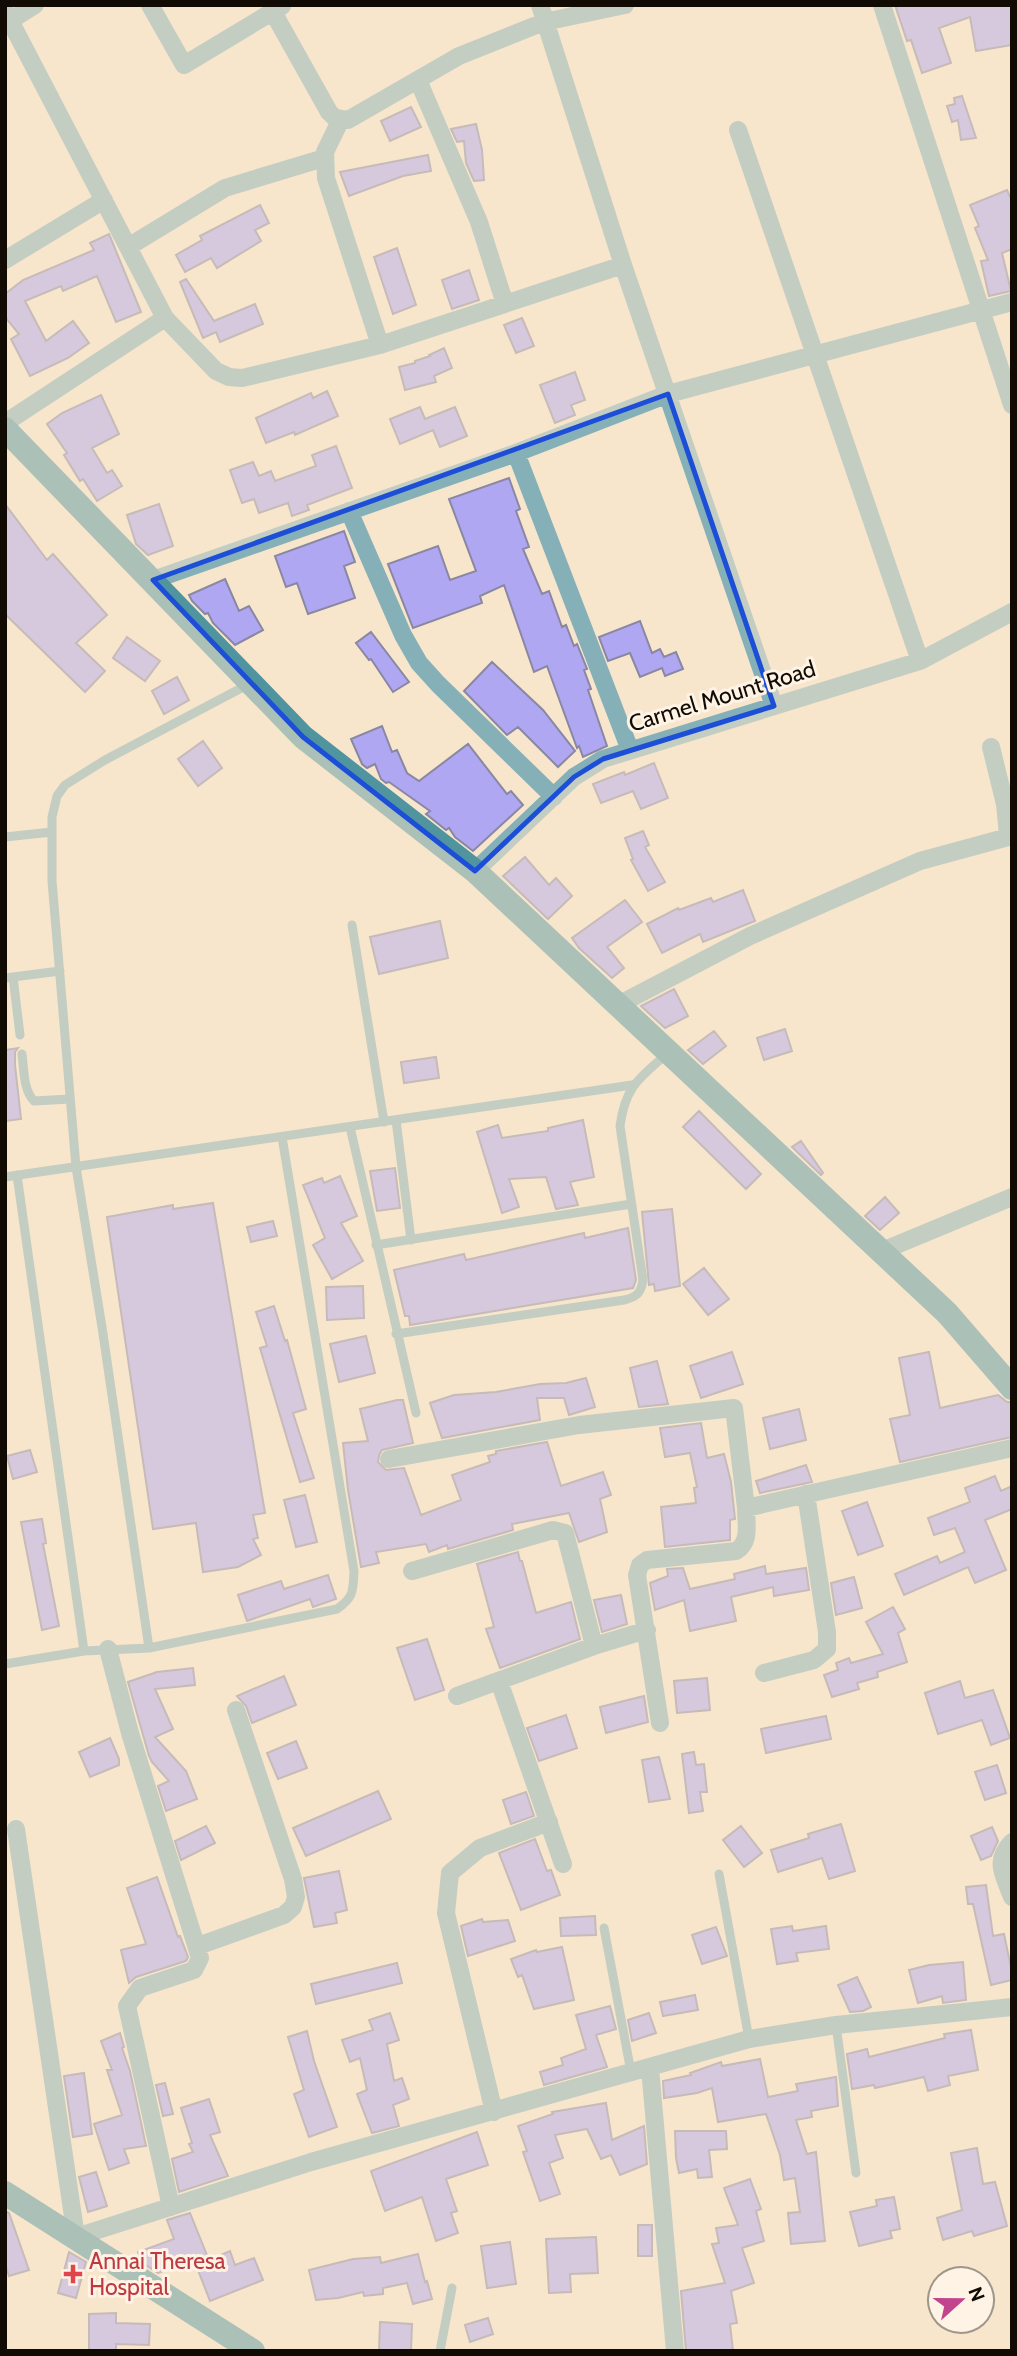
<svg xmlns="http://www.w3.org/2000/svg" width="1017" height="2356" viewBox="0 0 1017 2356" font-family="Cabin,sans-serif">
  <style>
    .building { fill: #b0a7f2; stroke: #8987a1; stroke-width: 2 }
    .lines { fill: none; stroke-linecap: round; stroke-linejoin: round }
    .lane { stroke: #85b0b7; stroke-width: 9 }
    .street { stroke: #85b0b7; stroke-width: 18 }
    .secondary { stroke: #4f949f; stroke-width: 24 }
    .marked { fill: none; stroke: #1d4ed8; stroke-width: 5; stroke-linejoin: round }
    .health-dot { fill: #e0444e; stroke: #fef3e4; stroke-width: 2.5 }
    .labels { text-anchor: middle; stroke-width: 6; stroke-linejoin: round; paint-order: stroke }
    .street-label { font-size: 23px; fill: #110b04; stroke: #fef3e4 }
    .health-label { font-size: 23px; fill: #be3a42; stroke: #fef3e4; text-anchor: start }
  </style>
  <rect width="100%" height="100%" fill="#f7e5cc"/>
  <!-- building -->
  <path class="building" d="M895,5H1012V45L976,51L970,17L939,28L951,63L922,73L911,40L907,41Z
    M962,96L976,138L961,140L958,120L952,122L947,106L955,104L954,98Z
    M411,107L421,127L390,141L381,121Z
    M476,124L482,150L484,180L474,181L466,163L464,141L457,142L451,129Z
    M428,155L431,171L403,176L349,196L340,172Z
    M1007,190L1012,201V249L1002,253L1011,291L989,296L981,261L988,260L975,228L979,226L970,205Z
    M260,205L269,223L255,230L261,241L217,268L211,258L185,272L176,255L202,240L200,236Z
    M109,234L141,312L116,322L97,276L63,291L61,286L25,301L46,341L73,321L89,343L68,358L30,376L11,339L19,334L5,317V294L23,280L94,250L90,243Z
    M397,248L416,305L393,314L374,257Z
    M469,270L479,300L452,309L442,280Z
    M186,279L214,321L255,304L263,324L220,342L216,332L203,338L180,282Z
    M522,318L534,346L516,353L504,325Z
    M444,348L452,368L434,376L436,382L405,390L399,367L415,363V361L430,356L429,355Z
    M575,372L585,400L571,405L575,415L555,423L540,385Z
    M327,391L338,416L295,435L294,432L266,443L256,418L311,393L313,398Z
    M101,395L119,434L92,448L107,473L112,470L122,486L97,501L83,479L80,481L64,455L67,453L47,424L62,413Z
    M420,407L425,419L455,407L467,436L440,447L433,430L400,444L390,419Z
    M336,446L352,488L307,505L309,510L292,516L288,503L259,513L254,499L242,503L230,470L253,462L259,476L271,471L275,481L316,466L312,455Z
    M509,478L520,509L516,511L529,547L523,549L542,594L549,591L562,627L566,625L574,646L577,644L587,669L584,670L591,689L588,690L607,746L583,757L579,746L577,748L547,666L534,672L504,585L480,596L482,603L413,628L388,564L438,546L450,580L476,571L449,499Z
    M5,504L47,560L53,554L107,615L76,643L105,671L85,692L5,614Z
    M159,504L173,546L148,555L136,544L127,515Z
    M344,531L355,562L344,566L355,598L308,614L297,583L286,587L275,556Z
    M225,579L239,611L249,606L263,630L235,645L213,623L208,613L205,614L192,601L189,595Z
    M640,621L652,653L660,649L664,657L676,652L683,669L665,676L662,668L640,677L630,653L608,661L599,637Z
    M371,632L409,682L393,692L371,659L369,660L356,643Z
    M127,637L160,661L145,681L113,658Z
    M492,662L543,710L575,751L558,767L518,727L507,735L464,691Z
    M177,677L189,700L164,714L152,691Z
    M382,726L392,752L397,750L407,773L419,781L468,744L507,794L511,791L523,805L473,851L455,837L449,828L446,830L426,814L430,811L389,782L386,783L381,779L375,764L367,768L362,764L351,739Z
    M203,741L222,768L198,786L178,759Z
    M654,763L668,798L641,809L633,791L601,803L593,784L624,772L625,775Z
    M643,831L649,845L645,847L665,882L648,891L631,860L633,859L625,838Z
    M525,857L549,885L556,878L572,896L548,919L503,876Z
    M743,890L755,921L703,942L700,934L662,953L647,924L678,908L679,910L711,898L713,902Z
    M625,900L642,922L607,947L624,968L612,978L579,948L572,938Z
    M440,921L448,958L379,974L370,937Z
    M674,989L688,1016L665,1028L641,1006Z
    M785,1029L792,1051L764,1060L757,1038Z
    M714,1031L726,1046L703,1064L688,1050Z
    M18,1048L15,1052V1065L21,1119L5,1121V1050Z
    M436,1057L439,1078L404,1083L401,1062Z
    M699,1111L761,1174L746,1189L683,1127Z
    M583,1120L594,1177L570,1182L578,1205L556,1209L546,1177L509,1179L519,1207L502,1213L477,1132L498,1125L502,1138L548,1131V1128Z
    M801,1141L823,1173L821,1175L792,1147Z
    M395,1168L400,1208L377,1211L370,1171Z
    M340,1176L357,1216L341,1223L363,1261L332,1279L313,1245L325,1238L303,1185L322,1178L324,1183Z
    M885,1197L899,1213L880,1230L865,1216Z
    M213,1203L265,1513L253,1515L258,1538L253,1539L261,1555L238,1567L203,1572L196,1523L153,1529L107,1217L173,1205V1209Z
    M672,1209L680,1286L655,1291L654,1284L649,1285L642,1212Z
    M273,1221L277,1236L251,1242L247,1227Z
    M628,1228L636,1280L633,1288L410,1325L409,1316H405L394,1270L464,1254L466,1260L584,1233L585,1238Z
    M704,1268L729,1299L708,1315L683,1284Z
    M363,1286L364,1318L327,1320L326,1287Z
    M274,1306L285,1341L287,1340L306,1409L293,1413L314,1478L300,1482L260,1348L267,1346L256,1312Z
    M366,1336L375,1373L339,1382L330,1344Z
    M732,1352L743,1384L701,1398L690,1366Z
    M929,1352L940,1408L998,1395L1007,1402H1012V1437L900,1462L890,1419L910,1415L899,1358Z
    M657,1361L668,1404L639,1407L630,1368Z
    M586,1378L595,1407L569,1415L564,1398H537L540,1420L442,1438L430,1403L454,1395L496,1392L540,1384L566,1383Z
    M397,1400H403L413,1443L382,1450L379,1455L378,1462L386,1470L404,1468L421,1515L461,1500L452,1475L490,1462L488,1456L496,1454V1451L547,1442L561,1486L603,1472L611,1495L600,1499L607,1532L579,1542L569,1513L512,1524L513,1530L448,1549L447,1545L429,1552L426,1544L376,1552L379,1563L361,1567L348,1490L343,1443L368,1441L360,1409Z
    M799,1409L806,1440L770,1449L763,1418Z
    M701,1423L707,1458L724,1454L731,1482L735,1519L730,1520V1540L665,1547L661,1507L696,1503L694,1488L697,1487L690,1453L665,1457L660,1428Z
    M30,1450L37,1472L13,1479L7,1456Z
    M806,1465L812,1482L760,1493L756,1481Z
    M995,1476L1001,1491L1012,1486V1509L985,1520L1006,1570L975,1583L968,1567L904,1595L895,1574L937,1556L940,1563L965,1552L955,1528L934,1535L928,1518L970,1502L965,1488Z
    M305,1495L317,1542L296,1547L284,1500Z
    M867,1502L883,1546L858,1555L842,1511Z
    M42,1519L46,1543L43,1544L59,1626L42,1630L21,1522Z
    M518,1552L520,1561H522L536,1613L571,1602L580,1639L500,1668L486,1629L494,1627L477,1564Z
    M765,1566L766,1574L806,1568L809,1590L774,1596L773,1587L731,1597L736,1621L690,1631L684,1600L655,1610L650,1583L668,1576L667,1569L683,1568L690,1589L735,1579L734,1574Z
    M328,1575L336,1599L313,1607L310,1599L247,1621L238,1595L281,1581L284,1589Z
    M854,1577L862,1608L836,1615L831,1583Z
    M621,1595L627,1624L602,1632L594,1600Z
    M893,1607L905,1629L898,1633L907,1662L877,1672L878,1677L857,1683L859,1689L832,1697L824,1675L838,1670L836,1663L849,1658L851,1663L883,1654L866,1622Z
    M427,1639L444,1690L415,1700L397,1648Z
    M193,1668L195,1685L155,1689L173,1729L155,1737L186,1771L197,1799L166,1811L158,1786L169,1781L152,1762L149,1756L128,1682L157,1672Z
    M284,1676L296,1705L252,1723L246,1706L237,1696Z
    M707,1678L710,1710L677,1713L674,1681Z
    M960,1681L965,1698L993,1690L1010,1738L991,1745L982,1720L938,1734L925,1693Z
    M644,1696L648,1722L606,1733L600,1707Z
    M566,1715L577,1748L539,1761L527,1728Z
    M826,1716L831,1739L766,1753L761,1729Z
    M110,1738L119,1759V1765L90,1777L79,1752Z
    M296,1741L307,1768L278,1779L267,1753Z
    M694,1752L696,1765L704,1764L707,1792H700L703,1811L689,1813L682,1754Z
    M659,1757L670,1799L649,1802L642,1760Z
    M997,1765L1006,1793L985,1800L975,1772Z
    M378,1791L391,1819L306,1856L293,1828Z
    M526,1792L534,1816L511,1824L503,1800Z
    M841,1824L855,1871L829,1879L822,1858L778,1872L771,1850L809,1838L808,1834Z
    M206,1826L215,1843L181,1860L175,1841Z
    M741,1826L762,1853L744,1867L723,1840Z
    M992,1827L998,1841L991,1856L981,1860L971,1836Z
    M535,1839L547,1871L551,1870L560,1895L521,1910L499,1853Z
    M339,1871L347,1910L335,1913L337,1923L314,1927L304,1878Z
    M157,1877L178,1937L180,1936L188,1957L186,1961L136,1977L129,1983L121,1950L146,1944L127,1888Z
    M986,1885L993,1936L1004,1934L1012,1972V1980L991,1985L973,1904H968L966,1887Z
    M595,1916L596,1935L561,1936L560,1918Z
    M482,1919L483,1922L508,1920L515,1941L468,1956L461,1926Z
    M792,1926L793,1931L826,1926L829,1949L796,1953L798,1961L777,1964L771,1929Z
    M716,1927L727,1956L702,1964L692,1935Z
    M562,1947L574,2000L534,2009L522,1975L518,1977L511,1959L536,1950L537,1952Z
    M963,1962L966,2000L943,2003L942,1996L918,2003L909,1970L929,1965Z
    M397,1963L402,1983L316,2004L311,1984Z
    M857,1977L871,2007L863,2011L850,2012L838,1985Z
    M695,1995L698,2010L663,2016L660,2002Z
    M610,2006L616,2029L596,2035L607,2067L544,2085L540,2072L563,2065L561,2058L586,2049L576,2015Z
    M390,2013L399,2040L387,2044L394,2081L402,2078L409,2099L393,2105L399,2126L372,2133L357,2094L367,2090L360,2058L350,2062L342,2040L373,2030L369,2020Z
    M649,2013L656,2033L632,2041L628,2020Z
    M971,2030L978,2070L948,2076L950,2085L928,2091L924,2077L875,2088L874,2085L852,2089L847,2054L867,2049L869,2057L945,2038L944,2034Z
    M307,2031L314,2061L337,2127L309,2137L294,2094L304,2090L288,2037Z
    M120,2033L124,2047L122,2048L130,2071L146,2146L124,2149L129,2163L109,2170L94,2124L122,2115L107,2070H112L101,2041Z
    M760,2059L768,2097L798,2091L796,2084L836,2077L838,2106L811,2111L812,2117L796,2120L807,2154L816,2152L825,2241L791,2244L788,2213L800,2212L795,2178L784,2180L780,2155L766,2114L718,2122L712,2088L697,2093L664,2098L663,2081L691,2075L690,2073L721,2062L722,2066Z
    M84,2073L92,2134L73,2137L64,2076Z
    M165,2083L173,2114L163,2116L156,2085Z
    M209,2099L220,2132L210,2135L228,2176L179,2192L172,2159L193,2152L189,2144L192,2143L181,2108Z
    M606,2103L612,2140L644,2126L647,2164L620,2175L611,2155L601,2159L587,2129L555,2135L563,2158L549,2163L560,2194L540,2201L523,2152L527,2151L518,2126L553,2114L552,2112Z
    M675,2131H726L727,2149L709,2150L712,2177L698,2178L697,2169L679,2173L676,2158Z
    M477,2132L488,2165L446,2179L457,2211L451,2213L458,2233L436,2241L422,2197L385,2211L371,2171Z
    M977,2148L983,2184L995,2182L1007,2226L974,2236L972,2231L943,2240L937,2218L962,2210L951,2153Z
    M96,2172L107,2206L88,2212L79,2177Z
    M750,2179L761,2209L756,2211L764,2241L742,2248L754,2283L731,2291L737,2323L730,2324L733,2351H686L681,2291L725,2283L712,2244L719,2243L716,2228L738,2225L724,2188Z
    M894,2197L900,2229L890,2231L892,2238L859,2246L850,2212L877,2206L876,2200Z
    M5,2211L9,2213L29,2270L9,2276L5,2264Z
    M190,2213L209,2260L230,2251L235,2265L254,2258L263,2280L210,2301L194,2260L158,2273L141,2262L138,2252L174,2239L167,2220Z
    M638,2225H652V2256H638Z
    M596,2237L598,2273L570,2274L571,2292L549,2293L546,2239Z
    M510,2242L516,2284L487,2288L481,2246Z
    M69,2252L86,2262L76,2298L58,2293Z
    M418,2254L425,2282L427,2281L432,2299L413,2304L407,2283L383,2288V2294L364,2296L363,2292L338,2298L316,2300L309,2270L353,2259L380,2257L381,2263Z
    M116,2313V2323L150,2324L149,2345L116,2344V2351H89V2314Z
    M488,2318L493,2334L470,2342L465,2325Z
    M380,2322L412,2324L411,2351H379Z"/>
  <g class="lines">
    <!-- lane -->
    <path class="lane" d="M5,837L52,832
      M352,925L384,1122
      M13,977L20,1035
      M5,978L60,971
      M22,1054C24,1068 23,1090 34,1101L70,1099
      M396,1120L411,1240
      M350,1127L416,1413
      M17,1175L84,1651
      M5,1177L632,1085
      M376,1245L631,1204
      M396,1334L624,1300C637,1297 641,1293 643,1280L620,1126C625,1087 639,1078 668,1053
      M149,1648L102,1327L76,1167L52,881V817L57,796L65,785L105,760L249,684
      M5,1664L84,1651L149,1648L337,1609C354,1597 353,1591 354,1571L282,1137
      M719,1874L749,2039
      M604,1928L631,2072
      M836,2025L856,2173
      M440,2351L452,2288"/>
    <!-- street -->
    <path class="street" d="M150,5L184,65L282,6
      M540,5L623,265L774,706
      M882,5L1012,405
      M5,11L165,318L216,371L229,377L242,378L380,345L623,265
      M273,12L329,112L335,118L348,120L459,56L544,22L625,5
      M5,24L35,5
      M418,80L479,222L505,304
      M341,119L325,152L326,178L380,345
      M738,130L920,661
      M128,247L225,188L324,158
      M5,260L104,200
      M5,423L165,318
      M516,453L630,750
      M349,511L403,635L419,663L438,684L554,797
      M153,580L516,453L668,394L1012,302
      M991,747L1005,804L1008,836
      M475,871L574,777L603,759L920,661L1012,612
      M618,1005L750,936L920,861L1012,836
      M882,1251L1012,1197
      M389,1459L579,1425L734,1408L746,1508L1012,1448
      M412,1571L553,1530L565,1533L594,1646
      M108,1649L130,1733L200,1958L194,1970L140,1988L127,2006L171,2207
      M764,1673L814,1660L827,1649V1632L806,1494
      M499,1681L563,1864
      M457,1696L594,1646L647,1630
      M660,1723L637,1575L640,1565L647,1560L736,1551C751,1542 746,1524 746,1508
      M16,1829L76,2237L311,2162L749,2039L836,2025L1012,2007
      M1012,1842C993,1861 1004,1875 1012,1897
      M198,1946L284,1915L293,1907L296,1897L293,1879L236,1710
      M650,2068L675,2351
      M494,2112L446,1913L450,1873L480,1848L549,1822"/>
    <!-- secondary -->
    <path class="secondary" d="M5,429L303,737L475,871L947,1313L1012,1388
      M5,2193L253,2351"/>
  </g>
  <!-- marked area -->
  <path d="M0 0H1017V2356H0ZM668,394L774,706L603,759L574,777L475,871L303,737L153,580Z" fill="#f7e5cc" fill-opacity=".55" fill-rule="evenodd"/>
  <path class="marked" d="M668,394L774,706L603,759L574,777L475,871L303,737L153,580Z"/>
  <!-- markers -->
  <path class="health-dot" d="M69.5 2263.5h7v7h7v7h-7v7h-7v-7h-7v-7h7z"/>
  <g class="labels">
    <!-- street labels -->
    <g class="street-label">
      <text transform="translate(722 696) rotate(-17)" y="8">Carmel Mount Road</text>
    </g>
    <!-- health labels -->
    <g class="health-label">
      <text x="89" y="2269">Annai Theresa<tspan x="89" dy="26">Hospital</tspan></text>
    </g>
  </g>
  <!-- border -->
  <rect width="1017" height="2356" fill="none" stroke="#110b04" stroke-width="14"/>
  <!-- north arrow -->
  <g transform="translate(961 2300) rotate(69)"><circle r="33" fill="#fef3e4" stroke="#9f968a" stroke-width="2"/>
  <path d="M0-5L12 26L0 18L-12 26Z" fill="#c2438e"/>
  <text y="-10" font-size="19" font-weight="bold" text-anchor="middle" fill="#110b04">N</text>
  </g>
</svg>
